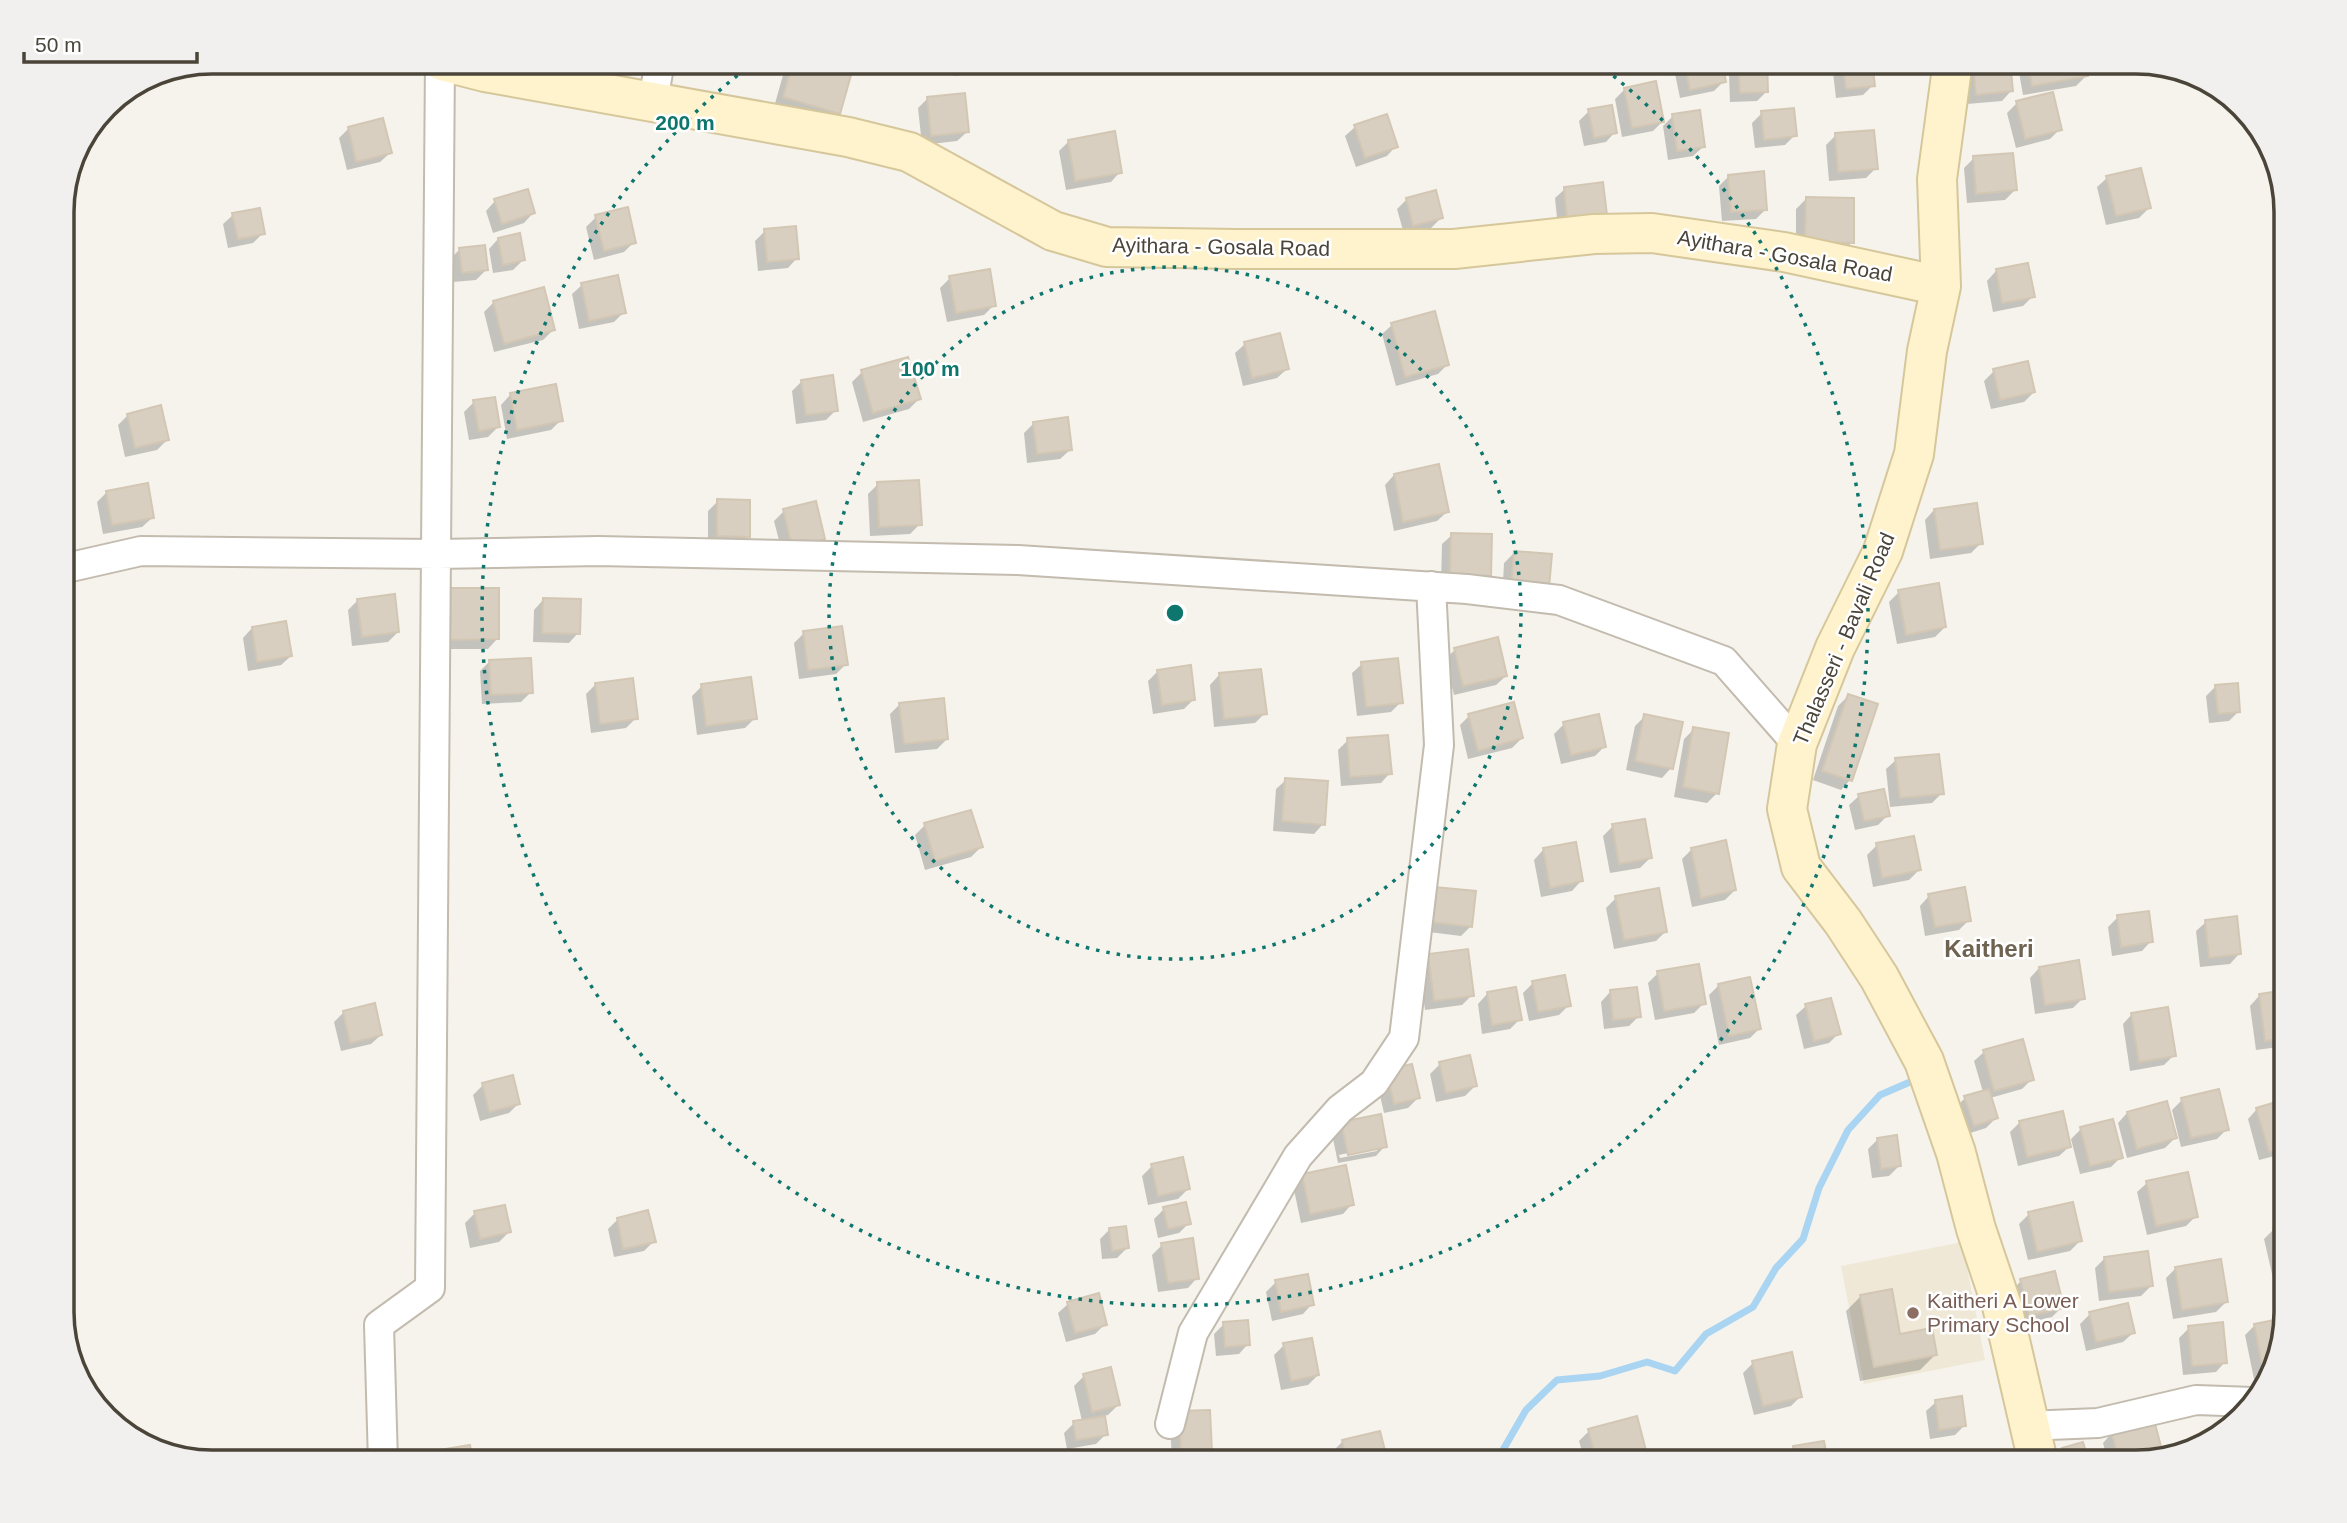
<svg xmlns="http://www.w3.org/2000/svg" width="2347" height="1523" viewBox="0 0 2347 1523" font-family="Helvetica,sans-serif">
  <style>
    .education { fill: #efe8d6 }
    .shadow { fill: #0003; fill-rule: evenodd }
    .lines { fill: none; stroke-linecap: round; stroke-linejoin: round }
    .stream { stroke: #a9d4f2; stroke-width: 7 }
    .building { fill: #d8cfc1; stroke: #d3c7b4; stroke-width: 2 }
    .street-casing { stroke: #c2bbae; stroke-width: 32 }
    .secondary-casing { stroke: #d6c79b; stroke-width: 42 }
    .street { stroke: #fff; stroke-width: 28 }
    .secondary { stroke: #fff3cd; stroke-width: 38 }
    .ring { fill: none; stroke: #0f766e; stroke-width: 3.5; stroke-dasharray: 3.5 7 }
    .education-dot { fill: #8d6e63; stroke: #fff; stroke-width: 2.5 }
    .labels { text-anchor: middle; stroke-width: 5; stroke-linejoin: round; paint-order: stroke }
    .street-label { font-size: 21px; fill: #4b4439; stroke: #fff }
    .education-label { font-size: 21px; fill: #785e54; stroke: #fff; text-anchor: start }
    .quarter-label { font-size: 24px; font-weight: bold; fill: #6e6250; stroke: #fff }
    .rim { fill: none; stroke: #4b4439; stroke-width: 3.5 }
    .centre { fill: #0f766e; stroke: #fff; stroke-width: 3.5 }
    .ring-label { font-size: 21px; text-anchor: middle; font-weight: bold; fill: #0f766e; stroke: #fff; stroke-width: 5; stroke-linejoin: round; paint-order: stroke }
  </style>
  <rect width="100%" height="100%" fill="#f6f3ec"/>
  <!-- education -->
  <path class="education" d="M1962,1242L1985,1360L1864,1384L1841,1266Z"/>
  <!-- shadow -->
  <path class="shadow" d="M331,61H357L334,70Z
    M787,61H853L839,113L829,123L774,107Z
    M951,61H1018L1009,70L953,76Z
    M1383,61H1430L1385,72Z
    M1608,61H1629L1609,66Z
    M1676,61H1720L1724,81L1714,91L1680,98L1673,64Z
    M1835,61H1870L1873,85L1863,95L1836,98L1832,64Z
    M1973,61H2008L2011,91L2002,101L1967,104L1963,71Z
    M2017,61H2084L2086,76L2076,86L2023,95Z
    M1739,64L1767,91L1757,101L1730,102L1729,74Z
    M1625,89L1663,121L1653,131L1622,137L1615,99Z
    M928,98L967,132L957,141L922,145L918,108Z
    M2017,103L2060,129L2050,139L2016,148L2007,113Z
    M1589,111L1615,132L1606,142L1584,146L1579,121Z
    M1762,113L1795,135L1785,145L1755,148L1752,123Z
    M1673,116L1703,147L1693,156L1668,160L1663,126Z
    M1355,127L1396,146L1387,156L1356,167L1345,136Z
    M349,128L390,153L380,162L347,170L339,138Z
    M1836,135L1876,168L1866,178L1829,181L1826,145Z
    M1069,141L1120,172L1111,182L1066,190L1059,151Z
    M1974,158L2015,190L2005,200L1967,203L1964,168Z
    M1729,176L1766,209L1756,219L1722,221L1719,186Z
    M2107,178L2149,208L2139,218L2106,225L2097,187Z
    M1601,184L1558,228L1555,198L1565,189Z
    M1407,199L1441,218L1431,228L1404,234L1397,209Z
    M1806,199L1852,242L1843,252L1796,251V209Z
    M495,201L533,213L524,223L493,233L486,211Z
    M233,215L263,233L253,243L228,248L223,224Z
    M596,217L634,242L624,252L594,260L586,227Z
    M765,231L797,258L788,268L758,271L755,241Z
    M498,239L523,260L513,270L493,273L489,249Z
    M460,249L486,270L476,280L453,282L450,259Z
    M1996,271L2033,296L2023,306L1993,312L1987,281Z
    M950,278L994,305L984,315L947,322L940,288Z
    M582,285L624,312L614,322L579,329L572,294Z
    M494,302L553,330L543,340L494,352L484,312Z
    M1392,325L1447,365L1438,374L1396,386L1382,334Z
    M1245,344L1287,369L1277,378L1243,386L1235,353Z
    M1994,371L2034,392L2024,402L1991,409L1984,381Z
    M862,372L919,399L909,409L863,422L852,382Z
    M802,381L836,410L826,420L796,424L792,391Z
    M554,386L561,420L551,430L507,439L501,405L510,395Z
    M474,402L498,427L488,437L469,440L464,412Z
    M128,415L167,440L157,450L125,457L118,425Z
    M1034,423L1070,450L1060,459L1027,463L1024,433Z
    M1394,475L1447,512L1437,521L1394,531L1385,485Z
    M878,484L920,524L910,534L870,536L868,494Z
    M107,492L152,518L142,527L103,534L97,502Z
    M718,501L748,536L738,546L708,545V511Z
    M1934,510L1981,543L1971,553L1930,559L1925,520Z
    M784,511L823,538L814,548L783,556L774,521Z
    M1452,535L1489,575L1480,585L1441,584L1442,544Z
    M1514,553L1547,587L1503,582L1504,563Z
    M2286,579V603L2281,584Z
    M446,590L497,639L488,649H437Z
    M1899,592L1945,627L1935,637L1897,644L1889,602Z
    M358,600L398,632L388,642L352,646L348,610Z
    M543,600L578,633L569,643L533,642L534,610Z
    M252,628L291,656L281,665L248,671L243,638Z
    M804,633L846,664L836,674L799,679L794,643Z
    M1455,650L1506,676L1496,685L1454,695L1445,659Z
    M490,661L531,692L521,702L482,704L480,671Z
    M1362,664L1401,702L1391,712L1357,716L1352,673Z
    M1158,671L1193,700L1184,709L1153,714L1148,681Z
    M1219,675L1265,713L1255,723L1214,727L1210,685Z
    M596,684L636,718L626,728L591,733L586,694Z
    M702,686L755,718L745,728L697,735L692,696Z
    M2216,686L2239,711L2229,721L2209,723L2206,696Z
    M1848,696L1850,780L1841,790L1813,780L1838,706Z
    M900,704L947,739L937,749L895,753L890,714Z
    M1469,716L1522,738L1512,748L1468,759L1460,725Z
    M1645,716L1671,768L1662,778L1626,770L1635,726Z
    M1564,724L1604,747L1595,756L1561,764L1554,734Z
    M1694,729L1717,793L1707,803L1674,797L1684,739Z
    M1348,740L1390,773L1381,783L1341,786L1338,750Z
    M1896,760L1942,793L1932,803L1890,807L1886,769Z
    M1286,780L1323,824L1314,834L1273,831L1276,789Z
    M1859,796L1888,815L1878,825L1855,830L1849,805Z
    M925,825L981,847L971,857L925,870L915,835Z
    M1613,826L1650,858L1640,868L1610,873L1603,836Z
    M1877,845L1919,870L1909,880L1873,887L1867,855Z
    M1692,849L1735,890L1725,900L1692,907L1682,859Z
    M1543,850L1581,881L1572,891L1541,897L1534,860Z
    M1434,888L1471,926L1461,936L1421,931Z
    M1929,896L1969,920L1959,930L1925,936L1920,906Z
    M1616,898L1665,932L1656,941L1614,949L1606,908Z
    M2284,915H2286V963H2276L2274,925Z
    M2118,917L2151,941L2142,951L2112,956L2108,927Z
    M2206,922L2239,954L2230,964L2200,967L2196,931Z
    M1429,956L1472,995L1462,1005L1425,1010L1419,966Z
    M2039,968L2083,998L2073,1008L2035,1014L2030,978Z
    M1658,973L1704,1003L1694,1013L1655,1020L1648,983Z
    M1533,983L1569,1005L1559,1015L1529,1021L1523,993Z
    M1718,986L1760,1028L1750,1038L1719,1045L1709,995Z
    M1610,992L1639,1016L1629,1026L1604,1029L1601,1002Z
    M2286,992V1046L2256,1050L2250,1006L2259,996Z
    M1487,994L1520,1019L1510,1029L1482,1034L1478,1004Z
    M1806,1006L1839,1033L1829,1043L1804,1049L1796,1015Z
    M344,1012L381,1035L371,1044L341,1051L334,1022Z
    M2132,1014L2174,1055L2164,1065L2130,1071L2123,1024Z
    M1984,1052L2032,1079L2022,1089L1990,1098L1996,1118L1986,1128L1964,1135L1955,1108L1965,1098L1983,1092L1974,1061Z
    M1440,1064L1475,1086L1465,1096L1436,1102L1430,1074Z
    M1387,1072L1418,1098L1408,1108L1384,1113L1377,1082Z
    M483,1085L518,1104L509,1113L480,1121L473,1095Z
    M2182,1100L2227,1129L2217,1139L2181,1147L2172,1110Z
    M2286,1101V1153L2259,1160L2248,1119L2257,1109Z
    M2127,1113L2175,1138L2165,1148L2127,1158L2118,1123Z
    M2020,1122L2069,1147L2059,1156L2018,1166L2010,1132Z
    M1342,1124L1385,1146L1376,1156L1338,1163L1332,1134ZM1377,1147V1151L1340,1158L1339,1155Z
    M2081,1129L2121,1157L2111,1167L2080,1174L2071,1139Z
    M1878,1139L1899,1166L1889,1176L1872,1178L1868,1149Z
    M1152,1166L1188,1189L1178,1199L1148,1205L1142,1176Z
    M1303,1176L1352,1204L1343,1214L1301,1223L1293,1185Z
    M2147,1183L2196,1216L2186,1226L2147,1235L2137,1192Z
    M1164,1209L1189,1223L1179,1233L1158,1238L1154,1219Z
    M475,1213L509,1232L499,1242L470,1248L465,1223Z
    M2029,1214L2080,1241L2070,1251L2028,1260L2019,1224Z
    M618,1219L654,1241L644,1251L614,1257L608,1229Z
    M2286,1227V1275L2273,1278L2264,1239L2274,1229Z
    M1110,1229L1127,1248L1117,1258L1102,1259L1100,1239Z
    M1162,1245L1197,1278L1188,1288L1158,1292L1152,1255Z
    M2104,1259L2151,1286L2141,1296L2099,1301L2095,1268Z
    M2176,1268L2226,1302L2216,1312L2173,1319L2166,1278Z
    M2021,1281L2062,1307L2052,1317L2019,1325L2011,1291Z
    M1276,1282L1312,1304L1303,1314L1272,1321L1266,1292Z
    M1861,1296L1899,1336L1935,1355L1920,1370L1860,1381L1846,1311Z
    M1068,1304L1105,1324L1095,1334L1066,1342L1058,1313Z
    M2090,1314L2133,1333L2123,1342L2086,1351L2080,1324Z
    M2283,1320L2266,1377L2254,1379L2245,1335L2255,1325Z
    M1224,1324L1248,1344L1239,1354L1216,1356L1214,1334Z
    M2189,1328L2225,1362L2216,1372L2183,1375L2179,1338Z
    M1284,1345L1318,1375L1308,1385L1281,1390L1274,1355Z
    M1753,1363L1801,1396L1791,1406L1754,1415L1743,1373Z
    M1084,1376L1118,1405L1108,1415L1103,1416L1106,1434L1096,1444L1067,1449L1064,1433L1074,1423L1082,1421L1074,1386Z
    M1936,1402L1964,1426L1955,1435L1930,1439L1926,1411Z
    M1170,1423L1210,1452L1201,1462H1172Z
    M1589,1431L1646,1457L1641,1462H1585L1579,1441Z
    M2112,1433L2162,1454L2136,1462H2108L2103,1443Z
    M1343,1441L1386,1462H1336L1333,1451Z
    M1794,1448L1826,1462H1785L1784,1457Z
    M2063,1449L2087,1462H2054L2053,1459Z
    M434,1452L471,1462H425Z"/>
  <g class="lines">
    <!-- stream -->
    <path class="stream" d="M1496,1462L1526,1410L1557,1380L1600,1376L1647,1362L1675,1371L1706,1334L1753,1307L1776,1268L1803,1239L1819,1188L1848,1130L1880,1095L1910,1082"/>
  </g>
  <!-- building -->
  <path class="building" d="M793,61H855L840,114L783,97Z
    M962,61H1018L962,67Z
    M1684,61H1722L1726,82L1690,90Z
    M1767,61L1768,92L1740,93L1738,62Z
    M1842,61H1872L1875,86L1846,89Z
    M1973,61H2010L2013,91L1976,95Z
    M2028,61H2086L2088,76L2032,86Z
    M1656,81L1664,122L1632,128L1624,88Z
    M2053,92L2062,130L2025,139L2016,101Z
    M965,93L969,132L931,136L927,97Z
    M1612,105L1617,133L1594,138L1588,109Z
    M1794,108L1797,136L1764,140L1761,111Z
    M1700,110L1705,147L1677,151L1672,114Z
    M1387,114L1398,147L1365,158L1354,125Z
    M383,118L392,153L356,162L348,127Z
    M1874,130L1878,169L1838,172L1835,133Z
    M1115,131L1122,173L1075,181L1068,140Z
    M2013,153L2017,190L1976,194L1973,156Z
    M2141,168L2151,208L2116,216L2106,176Z
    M1764,171L1767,210L1731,212L1728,175Z
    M1603,182L1607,215L1567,219L1564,187Z
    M528,189L535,213L502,224L494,199Z
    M1436,190L1443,218L1413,226L1406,198Z
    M1806,197L1854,198V243L1805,242Z
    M628,207L636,243L604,251L595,215Z
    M260,208L265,234L238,239L232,213Z
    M796,226L799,259L767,262L764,229Z
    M520,233L525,260L503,265L498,238Z
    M485,245L488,270L462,273L459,248Z
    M2028,263L2035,297L2002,303L1996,269Z
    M990,269L996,306L956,313L949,276Z
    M618,275L626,313L589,321L581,283Z
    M544,287L555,330L504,344L493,301Z
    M1435,311L1449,365L1405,377L1391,323Z
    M1280,333L1289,369L1252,378L1244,342Z
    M908,357L921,399L873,413L861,370Z
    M2028,361L2035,392L2000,400L1993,369Z
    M833,375L838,411L806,415L801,380Z
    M556,384L563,421L517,430L510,393Z
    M495,397L500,427L479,431L473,400Z
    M161,405L169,440L135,448L127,414Z
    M1068,417L1072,450L1037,454L1033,422Z
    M1439,464L1449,512L1403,522L1394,474Z
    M919,480L922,525L879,527L877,482Z
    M148,483L154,518L112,525L106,491Z
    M717,499L750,500V537L717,536Z
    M816,501L825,539L792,547L783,509Z
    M1977,503L1983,544L1940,550L1934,509Z
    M1451,533L1492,534L1491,576L1450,575Z
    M1514,551L1552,554L1549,588L1511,584Z
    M1939,583L1946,627L1906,635L1898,590Z
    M445,588H499V639L446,640Z
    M395,594L399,632L362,637L357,599Z
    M543,598L581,599L580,634L542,633Z
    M286,621L292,656L257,662L252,627Z
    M842,626L848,665L808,670L803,631Z
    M1498,637L1507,676L1463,686L1454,648Z
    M531,658L533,693L491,695L489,660Z
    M1398,658L1403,703L1366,707L1361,662Z
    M1191,665L1195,700L1162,705L1157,670Z
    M1261,669L1267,714L1224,719L1219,673Z
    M751,677L757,719L706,726L701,684Z
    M633,678L638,719L600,724L595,683Z
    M2238,683L2240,712L2218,714L2215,685Z
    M1848,694L1878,704L1852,781L1822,771Z
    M944,698L948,739L904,744L899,703Z
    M1514,702L1523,738L1478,751L1468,714Z
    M1599,714L1606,747L1571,755L1563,722Z
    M1644,714L1683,722L1673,769L1635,761Z
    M1693,727L1729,733L1719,794L1683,787Z
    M1388,735L1392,774L1350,777L1347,738Z
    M1939,754L1944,794L1900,798L1895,758Z
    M1285,778L1328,781L1325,825L1282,821Z
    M1884,789L1890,816L1864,821L1858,794Z
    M971,810L983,847L935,861L924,823Z
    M1645,819L1652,858L1619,864L1612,824Z
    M1914,836L1921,870L1882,878L1876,843Z
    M1726,840L1736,890L1701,898L1691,848Z
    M1576,842L1583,881L1550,888L1543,848Z
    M1434,887L1476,891L1472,927L1430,922Z
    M1965,887L1971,921L1935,927L1928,894Z
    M1659,888L1667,932L1624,940L1615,896Z
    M2149,911L2153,942L2121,947L2117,915Z
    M2237,916L2241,954L2209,958L2205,920Z
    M1468,949L1474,996L1434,1001L1428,954Z
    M2079,960L2085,999L2045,1005L2039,967Z
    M1699,964L1706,1004L1664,1011L1657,971Z
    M1565,975L1571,1006L1538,1012L1532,981Z
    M1750,977L1761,1029L1729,1036L1718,984Z
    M1516,987L1522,1020L1492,1025L1487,992Z
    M1637,987L1641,1017L1613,1020L1610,990Z
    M2286,990V1038L2265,1041L2259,994Z
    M1831,998L1841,1034L1814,1041L1805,1004Z
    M375,1003L382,1035L350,1043L343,1011Z
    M2168,1007L2176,1056L2139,1062L2131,1013Z
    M2023,1039L2034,1080L1994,1091L1983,1050Z
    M1470,1055L1477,1086L1446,1093L1439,1062Z
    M1412,1064L1420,1098L1394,1104L1386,1070Z
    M513,1075L520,1104L489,1112L482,1083Z
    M1989,1089L1998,1118L1974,1126L1964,1096Z
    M2219,1089L2229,1130L2191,1138L2181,1098Z
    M2286,1099V1147L2269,1152L2256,1108Z
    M2167,1101L2177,1138L2137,1149L2127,1112Z
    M2063,1111L2071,1147L2027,1157L2019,1121Z
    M1381,1114L1387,1147L1348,1155L1341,1122Z
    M2113,1119L2123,1158L2090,1166L2080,1127Z
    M1897,1135L1901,1166L1881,1169L1877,1138Z
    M1183,1157L1190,1189L1158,1196L1151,1164Z
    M1346,1165L1354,1205L1310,1214L1302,1174Z
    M2188,1172L2198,1217L2156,1226L2146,1181Z
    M1186,1202L1191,1224L1168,1229L1163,1207Z
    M2073,1202L2082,1241L2037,1252L2028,1212Z
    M505,1205L511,1232L480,1239L474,1211Z
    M648,1210L656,1242L623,1249L617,1218Z
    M2286,1225V1268L2282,1269L2273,1228Z
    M1126,1226L1129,1248L1112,1251L1109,1228Z
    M1193,1238L1199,1279L1168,1283L1161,1243Z
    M2148,1251L2153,1286L2109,1292L2104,1257Z
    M2221,1259L2228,1302L2182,1310L2175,1267Z
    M2055,1271L2064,1308L2029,1316L2020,1279Z
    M1308,1274L1314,1305L1281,1312L1275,1280Z
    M1892,1289L1900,1334L1932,1328L1937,1355L1874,1367L1860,1295Z
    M1099,1293L1107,1325L1075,1333L1067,1302Z
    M2128,1303L2135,1333L2096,1342L2089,1312Z
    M2284,1318L2268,1369L2263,1370L2254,1324Z
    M1248,1320L1250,1345L1225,1347L1223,1322Z
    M2223,1322L2227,1363L2192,1366L2188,1326Z
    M1312,1338L1319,1375L1291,1381L1283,1343Z
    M1792,1352L1802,1397L1763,1406L1752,1361Z
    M1111,1367L1120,1405L1092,1412L1083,1374Z
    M1962,1396L1966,1426L1939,1430L1935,1400Z
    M1210,1410L1212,1452L1181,1454L1179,1411Z
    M1105,1416L1108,1435L1076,1440L1073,1421Z
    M1637,1416L1648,1458L1633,1462H1597L1588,1429Z
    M2154,1420L2163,1454L2136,1462H2120L2111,1432Z
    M1380,1431L1388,1462H1347L1342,1440Z
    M1824,1441L1828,1462H1796L1793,1446Z
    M2083,1442L2089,1462H2066L2062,1448Z
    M470,1445L473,1462H435L433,1451Z"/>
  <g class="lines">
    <defs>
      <path id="street" d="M653,101L660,61
        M62,569L141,551L437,554L598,551L1018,560L1467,589L1559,600L1724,661L1797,744
        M1170,1424L1193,1333L1298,1156L1340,1109L1374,1083L1404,1038L1439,745L1431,586
        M2028,1426L2098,1423L2196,1400L2253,1402
        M383,1462L379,1325L430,1288L440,61"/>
      <path id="secondary" d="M442,61L485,72L848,137L909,152L1053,231L1107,247L1236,249H1454L1594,234L1652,233L1784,252L1941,286
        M1953,61L1937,179L1941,286L1927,351L1914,454L1883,551L1835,648L1797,744L1787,809L1801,867L1843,922L1879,977L1924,1061L1956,1153L1976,1229L2002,1306L2038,1462"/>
    </defs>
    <!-- street casing -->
    <use href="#street" class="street-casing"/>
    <!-- secondary casing -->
    <use href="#secondary" class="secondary-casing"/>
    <!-- street -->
    <use href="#street" class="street"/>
    <!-- secondary -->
    <use href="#secondary" class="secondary"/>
  </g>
  <!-- distance rings -->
  <g class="ring">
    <circle cx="1175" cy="613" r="346"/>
    <path d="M1597 63A693 693 0 1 1 753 63"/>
  </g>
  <!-- markers -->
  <circle class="education-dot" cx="1913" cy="1313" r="7"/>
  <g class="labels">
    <!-- street labels -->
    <g class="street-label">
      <text transform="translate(1221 247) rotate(1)" y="7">Ayithara - Gosala Road</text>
      <text transform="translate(1785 256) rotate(10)" y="7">Ayithara - Gosala Road</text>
      <text transform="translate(1844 639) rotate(-67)" y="7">Thalasseri - Bavali Road</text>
    </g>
    <!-- education labels -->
    <g class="education-label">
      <text x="1927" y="1308">Kaitheri A Lower<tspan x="1927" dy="24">Primary School</tspan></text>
    </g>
    <!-- quarter labels -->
    <g class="quarter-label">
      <text x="1989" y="957">Kaitheri</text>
    </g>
  </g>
  <!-- crop -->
  <path d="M0 0H2347V1523H0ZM212 74H2136A138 138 0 0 1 2274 212V1312A138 138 0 0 1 2136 1450H212A138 138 0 0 1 74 1312V212A138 138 0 0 1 212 74Z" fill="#f1f0ef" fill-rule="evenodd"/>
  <path class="rim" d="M212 74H2136A138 138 0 0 1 2274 212V1312A138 138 0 0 1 2136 1450H212A138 138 0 0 1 74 1312V212A138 138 0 0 1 212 74Z"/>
  <circle cx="1175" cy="613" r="10" class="centre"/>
  <g class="ring-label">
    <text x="685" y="130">200 m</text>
    <text x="930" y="376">100 m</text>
  </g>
  <!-- scale -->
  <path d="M24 52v10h173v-10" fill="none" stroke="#4b4439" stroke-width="3.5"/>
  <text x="35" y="52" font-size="21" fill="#4b4439" stroke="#ffffff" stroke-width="5" paint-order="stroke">50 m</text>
</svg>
